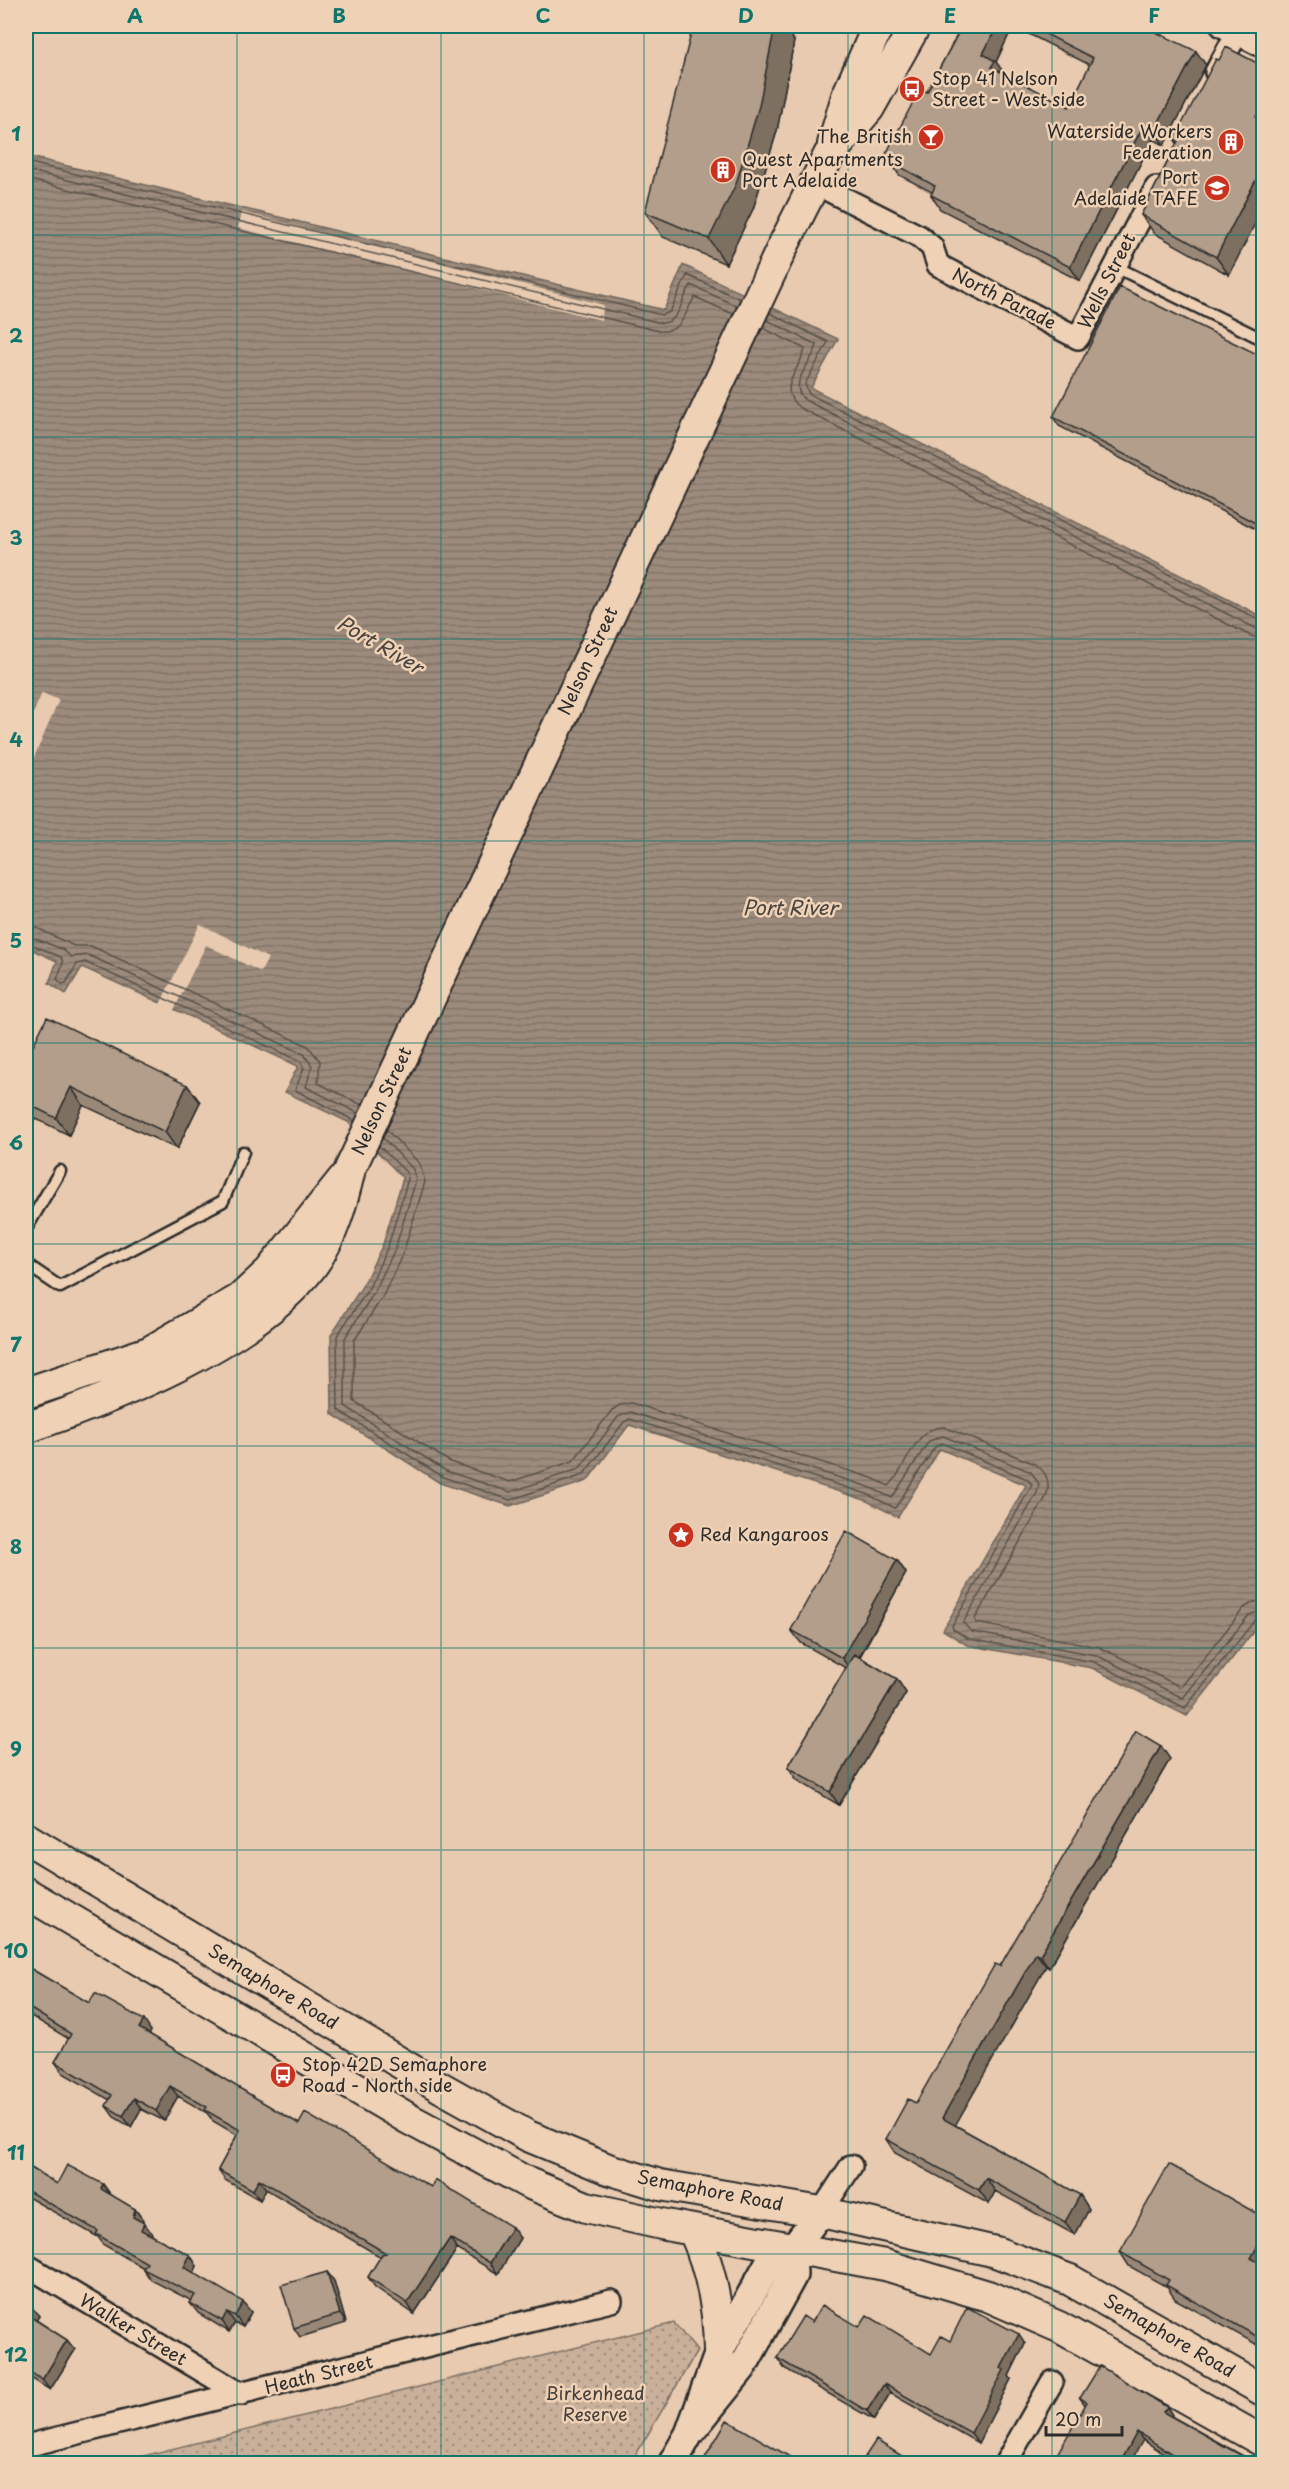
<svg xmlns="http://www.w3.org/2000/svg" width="1289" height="2489" viewBox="0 0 1289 2489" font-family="'Playpen Sans',sans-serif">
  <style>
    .park { fill: url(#park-dots); stroke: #7a6e62; stroke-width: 1.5 }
    .water { fill: url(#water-rules); stroke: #6f655b; stroke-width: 1.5 }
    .pier { fill: #e7caaf }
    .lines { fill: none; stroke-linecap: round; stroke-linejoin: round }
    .shore { stroke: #58514b; stroke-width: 1.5 }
    .service-casing { stroke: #2b2b2b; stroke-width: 15 }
    .minor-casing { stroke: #2b2b2b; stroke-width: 26 }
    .tertiary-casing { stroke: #2b2b2b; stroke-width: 32 }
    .secondary-casing { stroke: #2b2b2b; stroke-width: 34 }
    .service { stroke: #efd1b5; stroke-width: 10 }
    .minor { stroke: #efd1b5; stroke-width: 21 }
    .tertiary { stroke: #efd1b5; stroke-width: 27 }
    .secondary { stroke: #efd1b5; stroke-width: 30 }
    .wall { fill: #987; stroke: #2b2b2b; stroke-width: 1.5; fill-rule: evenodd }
    .shaded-wall { fill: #7d6f61; stroke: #2b2b2b; stroke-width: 1.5 }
    .building { fill: #b29e8a; stroke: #2b2b2b; stroke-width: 1.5 }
    .grid { fill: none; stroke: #0f766e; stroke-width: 1.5; stroke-opacity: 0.55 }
    .labels { text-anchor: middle; stroke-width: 5; stroke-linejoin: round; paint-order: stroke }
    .poi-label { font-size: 18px; fill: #2b2b2b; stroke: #efd1b5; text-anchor: start }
    .street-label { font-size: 18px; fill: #2b2b2b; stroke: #efd1b5 }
    .park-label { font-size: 18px; fill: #433f3c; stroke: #efd1b5 }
    .water-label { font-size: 20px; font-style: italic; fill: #47433f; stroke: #efd1b5 }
    .neatline { fill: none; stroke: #0f766e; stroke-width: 2 }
    .grid-label { font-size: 20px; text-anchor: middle; font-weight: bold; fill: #0f766e }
  </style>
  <defs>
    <pattern id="park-dots" width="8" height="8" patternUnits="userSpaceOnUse" patternTransform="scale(1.5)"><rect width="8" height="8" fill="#c8b09a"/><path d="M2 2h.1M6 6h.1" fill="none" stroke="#a38f7e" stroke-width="1.8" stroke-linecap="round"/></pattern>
    <pattern id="water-rules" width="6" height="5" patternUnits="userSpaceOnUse" patternTransform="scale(1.5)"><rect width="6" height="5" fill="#9c8b7b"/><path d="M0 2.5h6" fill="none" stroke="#7f7265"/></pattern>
  </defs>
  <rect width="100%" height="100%" fill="#e7caaf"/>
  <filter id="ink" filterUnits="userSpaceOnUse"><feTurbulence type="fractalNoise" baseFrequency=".0167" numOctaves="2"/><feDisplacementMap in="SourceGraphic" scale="12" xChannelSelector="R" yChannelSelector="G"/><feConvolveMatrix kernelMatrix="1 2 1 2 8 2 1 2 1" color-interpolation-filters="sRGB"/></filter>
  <g filter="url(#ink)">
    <!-- park -->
    <path class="park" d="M674,2323L697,2351L631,2463H142L143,2456Z"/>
    <!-- water -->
    <path class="water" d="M26,156L664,310L683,265L838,339L811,388L1263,617V1624L1260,1623L1187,1716L1092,1668L967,1645L943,1630L1026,1485L940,1449L898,1517L865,1500L629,1425L587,1481L510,1506L440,1483L332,1414L331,1335L363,1285L383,1244L403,1178L348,1122L285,1092L298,1066L82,967L66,994L49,983L57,961L26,947Z"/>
    <!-- pier -->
    <path class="pier" d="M242,212L604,305L601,320L238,228Z
      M42,693L59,700L26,776V730Z
      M200,924L268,958L261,972L206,945L173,1012L159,1006Z"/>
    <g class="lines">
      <!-- shore -->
      <path class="shore" d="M26,162L662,315L670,312L687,275L740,299
        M26,170L661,323C681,323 681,298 691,285L737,306
        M26,179L659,331C684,333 684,312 695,297L733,314
        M770,313L828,342L805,384L809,394L1264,622
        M767,320L817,345C813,362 786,384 805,400L1255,628L1264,630
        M763,328L805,349C800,370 775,389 800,408L1251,636L1264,639
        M26,926L37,928L74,946H91L308,1046L320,1061L318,1083L362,1105
        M26,935L62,949L71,957L88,955L304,1054L312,1066L306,1087L358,1113
        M26,942L61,957L63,963L57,979L62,984L66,983L77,964L85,962L300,1061L304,1068L295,1090L355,1121
        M387,1130L420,1164L425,1182L403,1253L383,1296L354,1341V1401L450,1462L510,1482L573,1461L612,1410L620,1405L631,1403L872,1478L889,1486C907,1469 914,1426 944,1427L1035,1464C1047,1472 1051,1483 1046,1497L975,1619L976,1623L1099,1647L1181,1687L1244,1608L1254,1602L1264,1601
        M383,1138L413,1169L416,1180L395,1249L375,1291L345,1338V1406L446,1471L510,1492L579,1469L618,1417L630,1412L869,1487L892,1498L929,1441L943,1436L1031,1472L1039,1484L1037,1493L963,1623L972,1632L1096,1655L1183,1698L1249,1615L1264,1610
        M379,1146L407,1173L408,1179L388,1246L369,1288L337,1336L338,1410L443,1477L510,1500L583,1475L624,1422L630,1419L867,1494L895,1508L935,1447L942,1443L1027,1479L1032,1485L952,1626L953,1629L969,1639L1094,1662L1185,1708L1255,1620L1264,1618"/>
      <defs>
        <path id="service" d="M1114,266L1264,340
          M26,1229L60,1171
          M26,1264L60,1287L223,1201L243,1152"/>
        <path id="minor" d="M1222,26L1264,47
          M1216,72L1237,33
          M814,183L919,236L932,247L938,265L1078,338L1156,188
          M821,2212L851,2166
          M26,2265L241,2394
          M26,2446L611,2301
          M1005,2464L1052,2382"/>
        <path id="tertiary" d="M689,2434L719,2352L770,2261L792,2249L821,2212
          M672,2464L689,2434L742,2368L793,2275L792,2249"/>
        <path id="secondary" d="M833,144L847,96L878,26
          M26,1393L149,1352L240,1299L269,1272L343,1179
          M26,1428C116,1397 253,1344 312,1266C333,1237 342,1203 350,1169L784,244L829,155L869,108L915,26
          M26,1838L442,2088L528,2136L608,2169L660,2185L821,2212L996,2252L1070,2280L1264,2391
          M26,1893L409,2119L528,2183L586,2207L666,2225L885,2265L988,2296L1059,2327L1264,2442
          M694,2231C711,2269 719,2309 719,2352"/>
      </defs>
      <!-- service casing -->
      <use href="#service" class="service-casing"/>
      <!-- minor casing -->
      <use href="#minor" class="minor-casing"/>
      <!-- tertiary casing -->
      <use href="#tertiary" class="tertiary-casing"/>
      <!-- secondary casing -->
      <use href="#secondary" class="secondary-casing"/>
      <!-- service -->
      <use href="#service" class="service"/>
      <!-- minor -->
      <use href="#minor" class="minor"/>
      <!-- tertiary -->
      <use href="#tertiary" class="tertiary"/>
      <!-- secondary -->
      <use href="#secondary" class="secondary"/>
    </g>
    <!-- wall -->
    <path class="wall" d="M962,26H1143L1206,65L1164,145L1153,139L1080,281L940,209L931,195L932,192L899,175L890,161ZM1013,26L1090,65L1069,107L1004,74L996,62Z
      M794,41L777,131L753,209L726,264L663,237L645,212Z
      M1219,60L1229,275L1154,233L1141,215L1177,143L1174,139Z
      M1263,357V533L1059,426L1053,417Z
      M26,1060L187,1085L200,1102L177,1149L83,1105L69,1135L26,1114Z
      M897,1560L906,1573L860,1657L897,1679L906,1693L839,1805L797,1780L788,1767L846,1668L801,1643L791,1630Z
      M1170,1759L1049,1968L1046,1966L955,2125L1080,2195L1089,2209L1075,2235L995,2191L989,2204L895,2153L886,2139L916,2103L1000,1966Z
      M26,1966L89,2003L151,2031L149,2034L299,2124L431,2187L520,2238L498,2274L457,2249L414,2314L375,2287L368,2277L381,2257L266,2189L260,2200L225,2180L218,2170L237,2135L213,2121L207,2113L178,2096L164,2121L141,2109L131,2127L114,2117L106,2106L110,2100L63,2073L55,2062L69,2039L26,2013Z
      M26,2165L57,2184L111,2195L135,2209L143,2220L142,2222L144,2223L152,2234L151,2235L190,2255L197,2266L194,2273L251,2312L243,2327L235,2323L229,2332L198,2313L190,2303L192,2301L151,2280L143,2269L144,2268L104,2245L98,2237L26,2196Z
      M1263,2217V2348L1175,2299L1167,2287L1129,2266L1120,2252Z
      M327,2272L334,2281L346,2323L300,2337L294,2328Z
      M26,2302L39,2316L36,2320L67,2340L75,2350L50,2390L26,2375Z
      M812,2322L931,2354L950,2341L1025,2343L1009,2376L1011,2379L978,2443L890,2393L874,2420L784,2368L777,2358Z
      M1080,2398L1167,2407L1172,2415L1171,2416L1256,2463H1166L1170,2457L1143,2440L1085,2405Z"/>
    <!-- shaded-wall -->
    <path class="shaded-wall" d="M775,26H784L794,41L777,131L753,209L726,264L709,239Z
      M997,26H1013L996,62L1005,74L1001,81L983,54Z
      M1196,51L1206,65L1164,145L1154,131Z
      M1263,102V127L1256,117Z
      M1143,126L1153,139L1080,281L1070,267Z
      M1263,166V208L1229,275L1216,257Z
      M26,975L33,985L26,1000Z
      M187,1085L200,1102L177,1149L165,1132Z
      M71,1087L83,1105L69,1135L56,1118Z
      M897,1560L906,1573L851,1671L842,1658Z
      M897,1679L906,1693L839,1805L830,1792Z
      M1161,1746L1170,1759L1049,1968L1040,1955Z
      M1036,1953L1046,1966L952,2131L942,2118Z
      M144,2020L151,2031L147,2039L139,2028Z
      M170,2086L178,2096L164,2121L156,2111Z
      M134,2098L141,2109L131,2127L123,2116Z
      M986,2178L995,2191L989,2204L979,2190Z
      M259,2179L266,2189L260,2200L253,2190Z
      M103,2184L111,2195L101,2189Z
      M1080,2195L1089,2209L1075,2235L1065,2222Z
      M135,2209L143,2220L141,2228L133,2217Z
      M144,2223L152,2234L148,2240L141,2230Z
      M512,2227L520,2238L498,2274L490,2263Z
      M1263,2236V2266L1251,2258Z
      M450,2238L457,2249L414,2314L407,2303Z
      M190,2255L197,2266L191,2278L184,2267Z
      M327,2272L334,2281L346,2323L340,2314Z
      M243,2302L251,2312L243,2327L235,2316Z
      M31,2306L39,2316L33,2325L26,2314Z
      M227,2312L235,2323L229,2332L222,2321Z
      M1019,2334L1025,2343L1009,2376L1011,2379L978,2443L971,2433L1001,2368Z
      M67,2340L75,2350L50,2390L42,2380Z
      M884,2384L890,2393L874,2420L867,2411Z
      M1167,2407L1172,2415L1169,2420L1163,2412Z
      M1137,2432L1143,2440L1130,2463H1120Z"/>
    <!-- building -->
    <path class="building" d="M693,26H775L759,106L736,184L709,239L645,212Z
      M962,26H997L983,54L995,61L991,67L1069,107L1093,58L1030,26H1143L1196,51L1154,131L1143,126L1070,267L931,195L935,186L890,161L886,154L920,89L927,92Z
      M1226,47L1263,66V102L1256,117L1263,121V166L1216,257L1141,215L1178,141L1174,139L1216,59L1219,60Z
      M1120,287L1263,357V527L1053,417Z
      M47,1017L187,1085L165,1132L71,1087L56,1118L26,1103V1060Z
      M846,1531L897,1560L842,1658L791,1630Z
      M854,1654L897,1679L830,1792L788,1767Z
      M1136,1731L1161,1746L1040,1955L1036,1953L942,2118L1080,2195L1065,2222L986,2178L979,2190L886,2139L908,2099L916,2103L995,1964L1000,1966Z
      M26,1966L89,2003L95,1993L144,2020L139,2028L299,2124L305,2113L431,2187L435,2180L512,2227L490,2263L450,2238L407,2303L368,2277L382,2254L386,2253L259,2179L253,2190L218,2170L240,2130L205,2110L207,2107L170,2086L156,2111L134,2098L123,2116L106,2106L112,2095L55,2062L71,2034L26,2006Z
      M1169,2164L1263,2217V2236L1251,2258L1263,2265V2340L1166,2285L1169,2280L1120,2252Z
      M26,2165L57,2184L67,2165L103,2184L101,2189L135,2209L133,2217L144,2223L141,2230L190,2255L184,2267L243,2302L235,2316L227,2312L222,2321L190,2303L195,2295L143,2269L147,2263L96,2234L98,2231L26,2190Z
      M327,2272L340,2314L294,2328L281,2285Z
      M26,2302L31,2306L26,2314L67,2340L42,2380L26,2369V2350L29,2344L26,2342Z
      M822,2305L859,2327L867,2315L931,2354L941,2336L950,2341L967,2307L1019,2334L1001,2368L1004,2370L971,2433L884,2384L867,2411L777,2358L803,2316L812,2322Z
      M1100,2366L1167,2407L1163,2412L1255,2463H1166L1172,2454L1137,2432L1120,2463H1052L1087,2402L1080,2398Z
      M727,2420L800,2463H702Z
      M876,2440L913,2463H861Z"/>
  </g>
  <!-- grid -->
  <path class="grid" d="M237,26V2464M441,26V2464M644,26V2464M848,26V2464M1052,26V2464M26,235H1264M26,437H1264M26,639H1264M26,841H1264M26,1043H1264M26,1244H1264M26,1446H1264M26,1648H1264M26,1850H1264M26,2052H1264M26,2254H1264"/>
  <!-- icons -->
  <defs>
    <symbol id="bus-disc" viewBox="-11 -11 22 22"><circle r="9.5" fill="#c8321e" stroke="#efd1b5"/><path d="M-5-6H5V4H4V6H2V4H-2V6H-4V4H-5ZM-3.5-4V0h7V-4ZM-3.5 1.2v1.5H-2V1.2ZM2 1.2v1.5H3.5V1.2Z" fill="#fff"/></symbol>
    <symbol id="bar-disc" viewBox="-11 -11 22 22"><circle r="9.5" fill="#c8321e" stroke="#efd1b5"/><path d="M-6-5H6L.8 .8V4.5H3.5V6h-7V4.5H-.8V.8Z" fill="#fff"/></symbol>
    <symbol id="building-disc" viewBox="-11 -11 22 22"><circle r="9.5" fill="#c8321e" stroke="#efd1b5"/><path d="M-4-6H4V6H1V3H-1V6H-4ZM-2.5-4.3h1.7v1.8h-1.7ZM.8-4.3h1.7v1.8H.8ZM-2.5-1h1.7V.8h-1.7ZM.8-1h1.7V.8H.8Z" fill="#fff"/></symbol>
    <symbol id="university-disc" viewBox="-11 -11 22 22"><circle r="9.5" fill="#c8321e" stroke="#efd1b5"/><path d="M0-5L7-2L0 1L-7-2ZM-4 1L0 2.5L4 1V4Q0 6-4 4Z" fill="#fff"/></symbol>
    <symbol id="sight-disc" viewBox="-11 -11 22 22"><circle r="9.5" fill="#c8321e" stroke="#efd1b5"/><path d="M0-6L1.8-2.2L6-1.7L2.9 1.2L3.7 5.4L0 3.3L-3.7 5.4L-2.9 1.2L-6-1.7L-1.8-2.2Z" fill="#fff"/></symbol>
  </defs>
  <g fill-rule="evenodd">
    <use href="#bus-disc" x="897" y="74" width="30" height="30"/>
    <use href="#bar-disc" x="916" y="122" width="30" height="30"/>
    <use href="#building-disc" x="1216" y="127" width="30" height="30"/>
    <use href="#building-disc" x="708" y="155" width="30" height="30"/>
    <use href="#university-disc" x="1202" y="173" width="30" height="30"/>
    <use href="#sight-disc" x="666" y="1520" width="30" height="30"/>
    <use href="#bus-disc" x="268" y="2060" width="30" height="30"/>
  </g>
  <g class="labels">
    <!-- poi labels -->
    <g class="poi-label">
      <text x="932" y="85">Stop 41 Nelson<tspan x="932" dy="21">Street - West side</tspan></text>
      <text x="1212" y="138" text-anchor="end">Waterside Workers<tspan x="1212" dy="21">Federation</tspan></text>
      <text x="912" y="143" text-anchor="end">The British</text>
      <text x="742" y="166">Quest Apartments<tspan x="742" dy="21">Port Adelaide</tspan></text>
      <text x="1198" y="184" text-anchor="end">Port<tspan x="1198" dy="21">Adelaide TAFE</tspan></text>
      <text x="700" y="1541">Red Kangaroos</text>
      <text x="302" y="2071">Stop 42D Semaphore<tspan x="302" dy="21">Road - North side</tspan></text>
    </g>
    <!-- street labels -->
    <g class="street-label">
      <text transform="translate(1107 281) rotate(-63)" y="6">Wells Street</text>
      <text transform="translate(1004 299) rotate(27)" y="6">North Parade</text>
      <text transform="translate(588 661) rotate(-65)" y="6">Nelson Street</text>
      <text transform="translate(382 1101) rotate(-65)" y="6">Nelson Street</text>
      <text transform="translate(273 1987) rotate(31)" y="6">Semaphore Road</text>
      <text transform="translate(710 2191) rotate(11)" y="6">Semaphore Road</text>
      <text transform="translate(133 2330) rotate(31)" y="6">Walker Street</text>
      <text transform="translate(1169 2336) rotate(30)" y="6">Semaphore Road</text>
      <text transform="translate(319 2375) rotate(-14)" y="6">Heath Street</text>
    </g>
    <!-- park labels -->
    <g class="park-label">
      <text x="595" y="2400">Birkenhead<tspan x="595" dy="21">Reserve</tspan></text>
    </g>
    <!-- water labels -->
    <g class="water-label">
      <text transform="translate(380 645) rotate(30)" y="7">Port River</text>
      <text x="790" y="915">Port River</text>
    </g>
  </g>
  <!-- margin -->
  <rect width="1289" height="2489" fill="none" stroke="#efd1b5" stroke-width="66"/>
  <!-- scale -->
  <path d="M1046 2426v9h76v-9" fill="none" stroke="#2b2b2b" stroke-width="3"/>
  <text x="1055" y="2426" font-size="18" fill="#2b2b2b" stroke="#efd1b5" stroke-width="4.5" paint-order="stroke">20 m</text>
  <rect x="33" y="33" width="1223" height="2423" class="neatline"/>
  <g class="grid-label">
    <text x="135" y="23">A</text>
    <text x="339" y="23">B</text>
    <text x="543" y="23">C</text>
    <text x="746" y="23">D</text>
    <text x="950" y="23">E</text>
    <text x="1154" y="23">F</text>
    <text x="16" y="141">1</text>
    <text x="16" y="343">2</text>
    <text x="16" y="545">3</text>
    <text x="16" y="747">4</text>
    <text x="16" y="948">5</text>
    <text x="16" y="1150">6</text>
    <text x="16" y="1352">7</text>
    <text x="16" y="1554">8</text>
    <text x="16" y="1756">9</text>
    <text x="16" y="1958">10</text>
    <text x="16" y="2160">11</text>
    <text x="16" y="2362">12</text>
  </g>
</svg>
